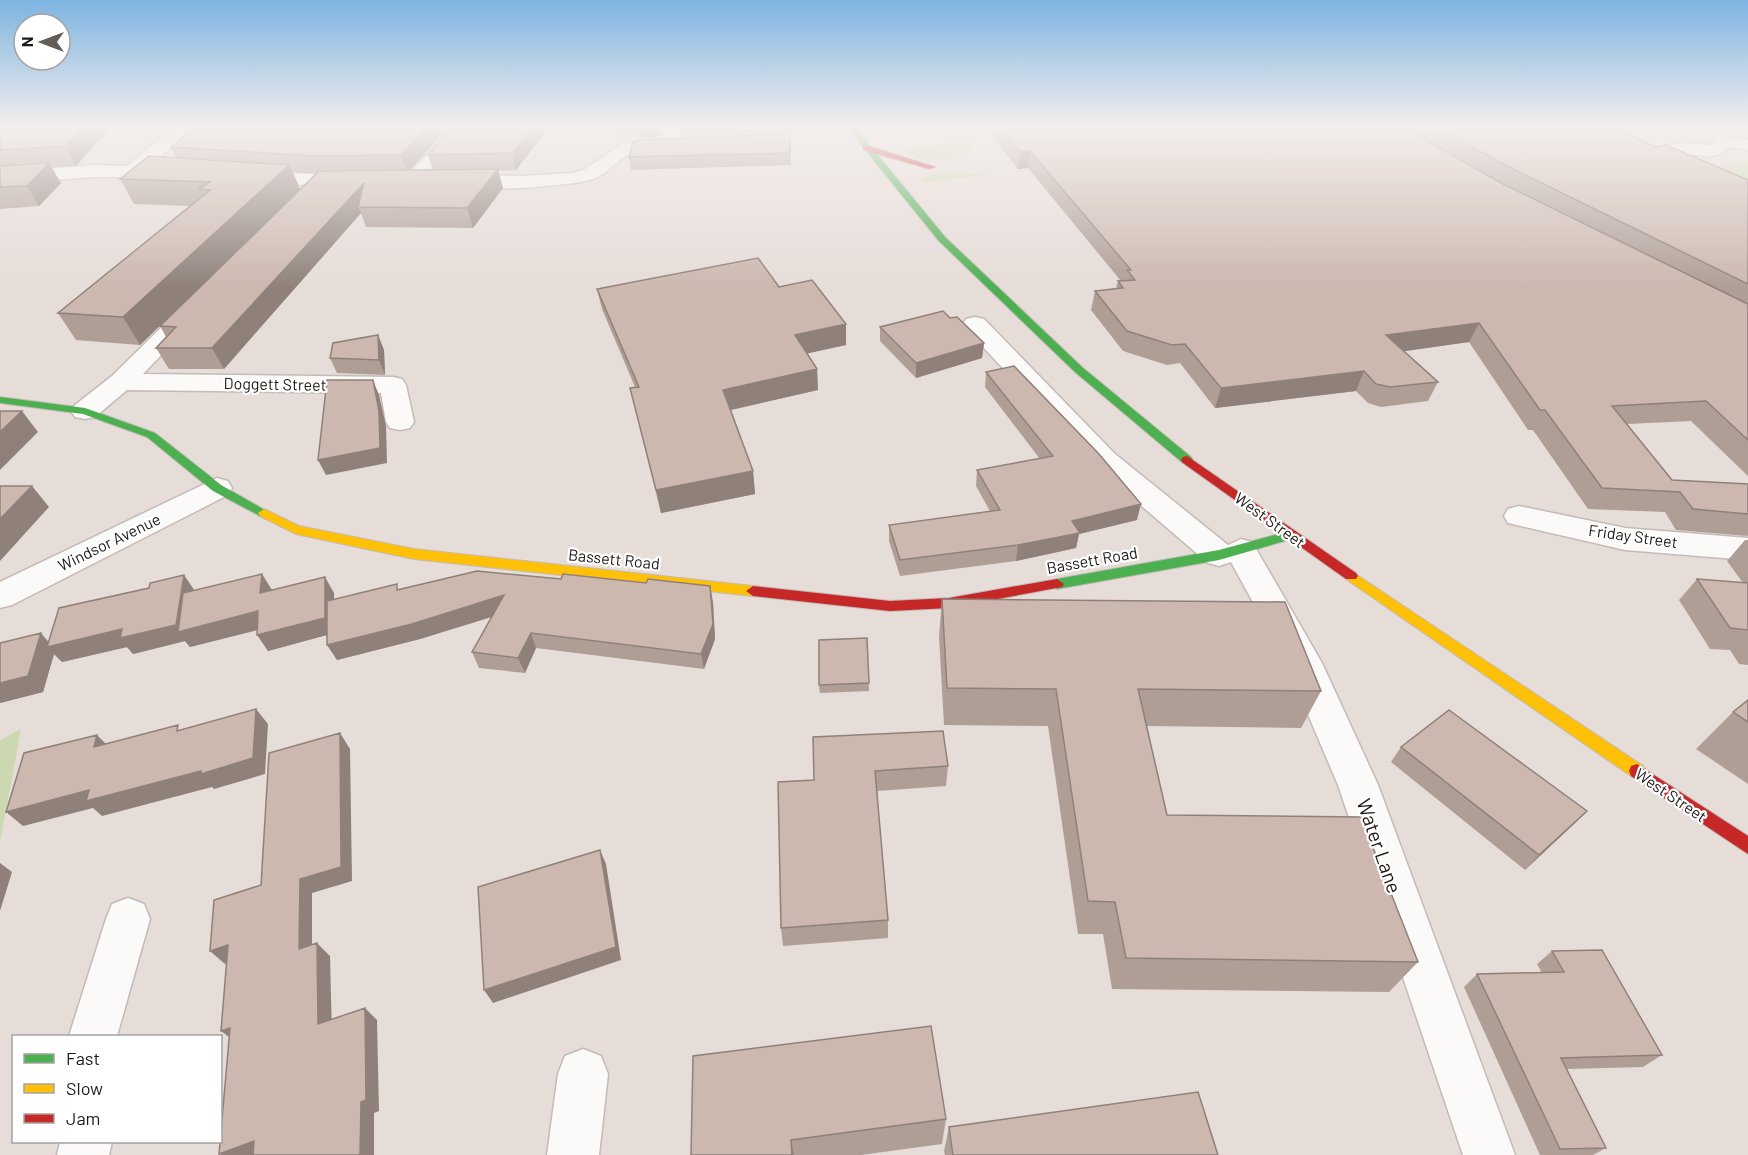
<svg xmlns="http://www.w3.org/2000/svg" width="1748" height="1155" viewBox="0 0 1748 1155" font-family="Barlow,sans-serif">
  <style>
    .green { fill: #ccd9b0 }
    .lines { fill: none; stroke-linecap: round; stroke-linejoin: round }
    .street-casing { stroke: #c3bbb8; stroke-width: 3 }
    .fast-casing { stroke: #c3bbb8; stroke-width: 2 }
    .slow-casing { stroke: #c3bbb8; stroke-width: 2 }
    .jam-casing { stroke: #c3bbb8; stroke-width: 2 }
    .street { fill: #fbfaf9; fill-rule: evenodd }
    .fast { fill: #4caf50; fill-rule: evenodd }
    .slow { fill: #ffc107; fill-rule: evenodd }
    .jam { fill: #c62828; fill-rule: evenodd }
    .wall { fill: #af9e96 }
    .shaded-wall { fill: #8f817a }
    .building { fill: #ccb8af; stroke: #8f817a; stroke-width: 1.5 }
    .labels { text-anchor: middle; stroke-width: 4.5; stroke-linejoin: round; paint-order: stroke }
    .street-label { font-size: 16px; fill: #1f1916; stroke: #fff }
    .near-street-label { font-size: 20px; fill: #1f1916; stroke: #fff }
  </style>
  <rect width="100%" height="100%" fill="#e6dcd8"/>
  <!-- green -->
  <path class="green" d="M969,142L971,149C955,164 917,167 903,148Z
    M1748,161V199L1680,172Z
    M946,171L986,175L922,183L924,177Z
    M21,729L0,842V740Z"/>
  <g class="lines">
    <defs>
      <path id="street" d="M175,126H195L149,167L185,169L188,173L185,177H94L0,184V172L94,165L127,166Z
        M453,126H471L421,184H407L404,180L407,176Z
        M664,126H682L676,147C663,150 648,147 635,152C618,157 609,174 593,179C573,186 457,196 447,181L457,175L523,176L573,173L585,169L622,144L662,138Z
        M1724,136L1748,140V150L1729,147C1716,164 1696,152 1677,154C1668,155 1657,158 1648,161L1639,155L1641,151L1678,143L1711,145L1718,137Z
        M250,172L354,175L364,181L354,187L243,182L240,178Z
        M197,298L205,300L209,305L205,310L143,374L393,377L402,379L406,385L414,422L410,428L400,430L390,428L386,422L381,393L127,390L95,417L85,419L75,417L71,411L75,405L112,376L189,300Z
        M975,317L984,319L1115,454L1228,545L1241,539L1252,542L1322,663L1378,785L1515,1155H1463L1338,785L1286,663L1231,562L1219,566L1208,563L1095,466L966,329L963,324L966,319Z
        M217,478L228,481L232,488L228,495L12,605L0,608V582Z
        M1519,506L1625,528L1748,538V560L1625,550L1508,523L1504,516L1508,509Z
        M128,898L144,904L150,919L117,1036H69L106,919L112,904Z
        M583,1049L601,1056L608,1074L599,1155H547L558,1074L565,1056Z
        M60,1142H112L109,1155H57Z"/>
      <path id="fast" d="M846,126H854L945,237L1083,368L1191,457L1193,460L1191,463H1183L1075,372L939,241Z
        M0,397L85,408L155,433L221,485L270,513L264,517L260,516L213,491L147,437L83,414L0,403Z
        M1290,531L1296,535L1295,538L1219,560L1057,589L1050,584L1057,579L1219,550Z"/>
      <path id="slow" d="M264,509L299,526L414,549L753,586L760,591L753,596L414,559L296,534L260,516L258,513Z
        M1351,571L1643,766L1645,771L1643,776L1637,778L1631,776L1346,579L1344,576L1346,573Z"/>
      <path id="jam" d="M863,146H869L936,167L929,169L863,150Z
        M1187,456L1356,573L1358,576L1356,579H1346L1183,463L1181,460L1183,457Z
        M1057,579L1064,584L1062,587L949,608L890,611L753,596L746,591L753,586L890,601L949,598Z
        M1637,764L1748,836V854L1631,776L1629,771L1631,766Z"/>
    </defs>
    <!-- street casing -->
    <use href="#street" class="street-casing"/>
    <!-- fast casing -->
    <use href="#fast" class="fast-casing"/>
    <!-- slow casing -->
    <use href="#slow" class="slow-casing"/>
    <!-- jam casing -->
    <use href="#jam" class="jam-casing"/>
    <!-- street -->
    <use href="#street" class="street"/>
    <!-- fast -->
    <use href="#fast" class="fast"/>
    <!-- slow -->
    <use href="#slow" class="slow"/>
    <!-- jam -->
    <use href="#jam" class="jam"/>
  </g>
  <!-- wall -->
  <path class="wall" d="M0,126H111L76,166L51,167L61,183L39,206L0,209Z
    M197,126H450L409,170H433L428,155L454,126H550L516,170L498,171L503,188L473,228L366,227L361,213L224,369H169L156,348L166,337L160,326L317,174L293,172L300,189L140,345L76,340L58,313L190,206L134,204L120,179L176,158L171,147Z
    M611,126H662L660,136L640,138L639,133H612Z
    M682,126H790L791,165L631,170L629,157L782,134L785,133L783,132L683,135Z
    M881,126H923L922,129L887,131L885,127H881Z
    M984,126H1613L1644,142L1657,147L1748,180V476L1691,421L1627,424L1672,480L1748,484V536L1676,530L1665,512L1588,509L1533,430H1528L1469,342L1404,351L1438,382L1428,401L1381,407L1368,403L1356,391L1215,408L1180,363L1167,365L1123,351L1091,310L1095,291L1116,288L1118,281H1121L1028,168L1018,169Z
    M779,287L846,345L807,353L817,369L818,390L731,410L753,471L755,494L661,513L630,388L635,387L602,309L597,289Z
    M950,318L984,343L982,358L916,378L880,341V327Z
    M378,335L384,350L385,375L337,373L330,358Z
    M986,372L1137,520L1079,534L1076,548L1016,561L900,576L889,541V525L990,511L976,486L977,470L1040,459L985,387Z
    M1745,540H1748V665L1739,664L1730,650L1710,649L1679,600L1697,579L1743,583L1727,561Z
    M400,589L713,602L715,639L704,669L536,648L525,673L479,668L472,652L492,617L420,639L337,660L327,635L268,651L258,630L190,647L185,641L133,654L127,647L62,662L54,654L43,692L0,703V643L49,642L195,590H271L334,593V600Z
    M942,599L1321,691L1301,728L1147,726L1167,815L1418,962L1389,992L1112,989L1103,934H1078L1048,726L944,725L939,636Z
    M867,638L869,691L820,693L819,685Z
    M1748,700V784L1696,749L1733,712Z
    M813,737L948,766L946,786L877,791L888,920V938L783,946L781,928L814,780Z
    M1401,747L1587,811L1525,870L1391,762Z
    M1552,951L1662,1055L1643,1067L1567,1069L1606,1148L1593,1155H1540L1464,987L1477,974L1542,973L1537,964Z
    M693,1056L946,1119L942,1144L861,1155H691Z
    M949,1127L1218,1155H945L944,1151Z"/>
  <!-- shaded-wall -->
  <path class="shaded-wall" d="M84,126H111L76,166L65,146Z
    M429,126H450L407,173L401,155Z
    M533,126H550L516,170L512,153Z
    M638,126H662L660,136L640,138Z
    M1030,151L1028,168L1018,169L1020,152Z
    M49,163L61,183L39,206L27,186Z
    M289,165L300,189L140,345L123,317Z
    M498,169L503,188L473,228L467,208Z
    M364,183L358,207L361,213L224,369L212,348Z
    M1479,323L1469,342L1378,355L1386,335Z
    M846,324V345L796,356L795,335Z
    M378,335L384,350L385,375L379,360Z
    M984,343L982,358L916,378V363Z
    M817,369L818,390L726,411L723,390Z
    M1364,371L1356,391L1215,408L1221,388Z
    M373,380L379,395L386,426L387,463L326,475L318,460Z
    M22,411L38,432L0,470V432Z
    M753,471L755,494L661,513L656,490Z
    M32,486L49,507L0,561V519Z
    M1141,504L1137,520L1079,534L1076,548L1016,561L1018,545L1072,521Z
    M262,574L272,590L260,593Z
    M184,575L195,591L258,611L269,627L190,647L185,641L133,654L127,647L62,662L54,654L43,692L0,703V683L41,633L52,646Z
    M325,577L334,593V633L268,651L257,635Z
    M710,586L713,602L715,639L704,669L701,654Z
    M504,595L510,611L420,639L337,660L327,645Z
    M531,633L536,648L525,673L518,658Z
    M256,709L268,724L265,774L214,789L212,787L102,816L93,808L23,826L6,812Z
    M340,733L350,749L352,881L312,893V962L299,949L300,879Z
    M97,735L112,750L94,747Z
    M1587,811L1573,825L1525,870L1539,855Z
    M600,850L606,864L621,960L493,1003L484,990Z
    M0,863L12,872L0,911Z
    M317,943L330,956L332,1036L318,1024Z
    M228,945L242,958L225,964L210,951Z
    M365,1008L377,1020L379,1111L374,1113V1155H360L361,1102Z
    M230,1028L237,1043L221,1031Z
    M791,1140L794,1155H792Z
    M254,1141L260,1155H221L219,1154Z"/>
  <!-- building -->
  <path class="building" d="M0,126H84L65,146L0,150Z
    M197,126H429L401,155L314,156L171,147Z
    M454,126H533L512,153L428,155Z
    M998,126H1401L1503,184L1748,304V440L1706,401L1612,406L1672,480L1748,484V514L1693,509L1680,492L1602,488L1545,410H1540L1479,323L1386,335L1438,382L1390,387L1376,384L1364,371L1221,388L1185,344L1172,345L1127,331L1095,291L1123,288L1118,281L1135,280L1127,270H1131L1030,151L1020,152Z
    M1432,126H1613L1644,142L1657,147L1666,145L1748,180V284L1519,172Z
    M790,130V153L629,157L633,142L638,140L782,134Z
    M149,156L289,165L123,317L58,313L210,190L199,189L210,182L120,179Z
    M49,163L27,186L0,187V166Z
    M498,169L467,208L358,207L364,183L212,348H156L176,327L160,326L319,171Z
    M758,258L779,287L812,280L846,324L795,335L817,369L723,390L753,471L656,490L630,388L639,387L597,289Z
    M943,311L950,318L957,317L984,343L916,363L880,327Z
    M378,335L379,360L330,358L333,343Z
    M1014,366L1099,454L1141,504L1072,521L1080,533L1018,545L900,560L889,525L1000,510L977,470L1053,456L986,372Z
    M327,380H373L379,411L380,448L318,460Z
    M0,411H22L0,432Z
    M0,486H32L0,519Z
    M477,571L561,579L563,574L646,583L648,579L710,586L713,624L701,654L531,633L518,658L472,652L504,595L412,624L327,645V601L397,584V590Z
    M262,574L260,593L325,577V618L257,635L258,611L178,632L183,593Z
    M184,575L176,625L120,638L122,629L47,647L59,608L149,588L150,583Z
    M1697,579L1748,583V630L1730,628Z
    M942,599L1285,602L1321,691L1138,689L1167,815L1361,817L1418,962L1126,958L1115,902L1088,901L1056,689L947,688Z
    M41,633L28,676L0,683V643Z
    M867,638L869,683L819,685V640Z
    M1748,700V722L1733,712Z
    M256,709L253,758L201,774V771L86,801L89,790L6,812L24,753L97,735L94,747L178,725L177,731Z
    M1449,710L1587,811L1539,855L1401,747Z
    M943,731L948,766L875,771L888,920L781,928L778,782L814,780L813,737Z
    M340,733L341,867L300,879L299,949L317,943L318,1024L365,1008L366,1100L361,1102L360,1155H253L254,1141L219,1154L230,1028L221,1031L228,945L210,951L214,900L261,885L269,753Z
    M600,850L616,947L484,990L478,887Z
    M1602,950L1662,1055L1561,1058L1606,1148L1560,1149L1477,974L1564,972L1552,951Z
    M931,1026L946,1119L791,1140L792,1155H691L693,1056Z
    M1198,1092L1218,1155H953L949,1127Z"/>
  <!-- sky -->
  <linearGradient id="sky" x2="0" y2="1"><stop stop-color="#7db4e1"/><stop offset="0.44" stop-color="#f4efed"/><stop offset="1" stop-color="#f4efed" stop-opacity="0"/></linearGradient>
  <rect width="1748" height="288" fill="url(#sky)"/>
  <g class="labels">
    <!-- street labels -->
    <g class="street-label">
      <text transform="translate(275 384) rotate(1)" y="6">Doggett Street</text>
      <text transform="translate(1270 520) rotate(36)" y="6">West Street</text>
      <text transform="translate(1633 536) rotate(8)" y="6">Friday Street</text>
      <text transform="translate(109 542) rotate(-26)" y="6">Windsor Avenue</text>
      <text transform="translate(614 559) rotate(6)" y="6">Bassett Road</text>
      <text transform="translate(1092 560) rotate(-10)" y="6">Bassett Road</text>
      <text transform="translate(1671 795) rotate(34)" y="6">West Street</text>
    </g>
    <!-- near-street labels -->
    <g class="near-street-label">
      <text transform="translate(1379 846) rotate(71)" y="7">Water Lane</text>
    </g>
  </g>
  <!-- legend -->
  <rect x="12" y="1035" width="210" height="108" fill="#ffffff" stroke="#a5a3a2" stroke-width="1.5"/>
  <rect x="24" y="1054" width="30" height="9" fill="#4caf50" stroke="#a5a3a2" stroke-width="1.5"/>
  <text x="66" y="1065" font-size="18" fill="#1f1916">Fast</text>
  <rect x="24" y="1084" width="30" height="9" fill="#ffc107" stroke="#a5a3a2" stroke-width="1.5"/>
  <text x="66" y="1095" font-size="18" fill="#1f1916">Slow</text>
  <rect x="24" y="1114" width="30" height="9" fill="#c62828" stroke="#a5a3a2" stroke-width="1.5"/>
  <text x="66" y="1125" font-size="18" fill="#1f1916">Jam</text>
  <!-- north arrow -->
  <g transform="translate(42 42) rotate(270)"><circle r="28" fill="#ffffff" stroke="#a5a3a2" stroke-width="1.5"/>
  <path d="M0-4.5L10 22L0 15L-10 22Z" fill="#655d5a"/>
  <text y="-9" font-size="16" font-weight="bold" text-anchor="middle" fill="#1f1916">N</text>
  </g>
</svg>
